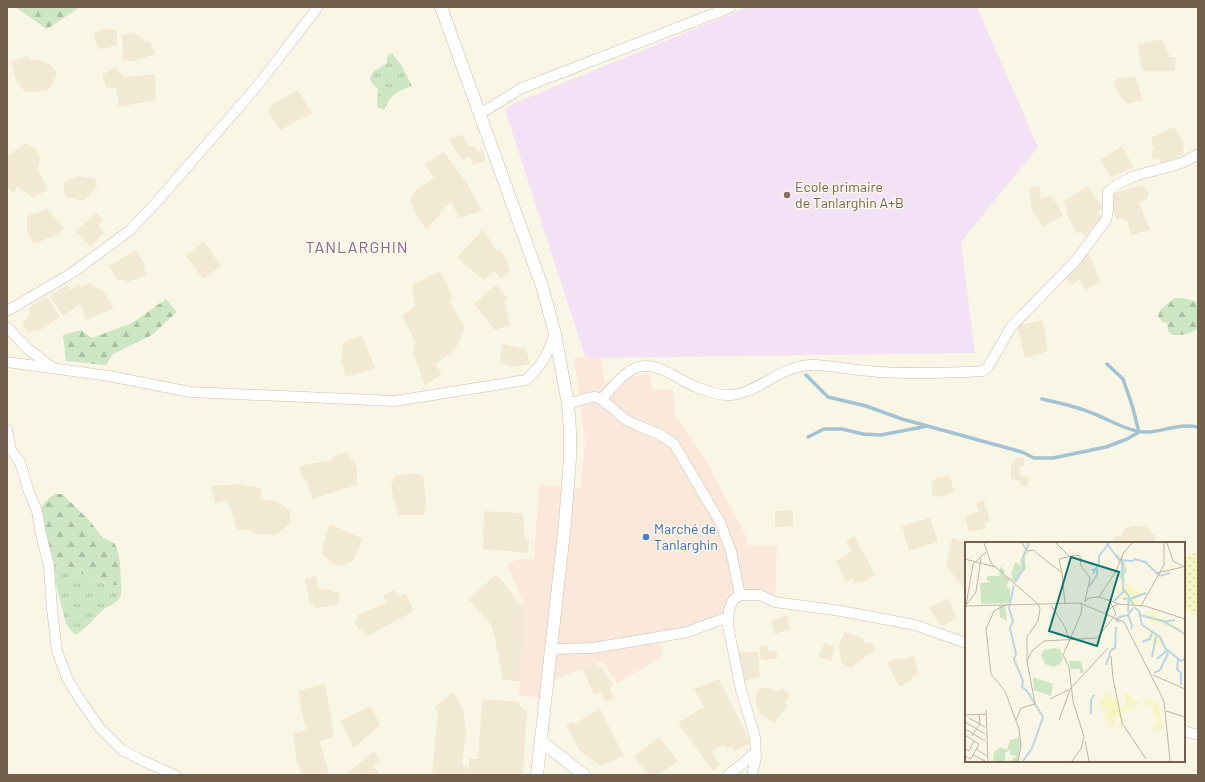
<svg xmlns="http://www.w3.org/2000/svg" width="1205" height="782" viewBox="0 0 1205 782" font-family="Barlow,sans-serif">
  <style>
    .residential { fill: #f1e9d4 }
    .commercial { fill: #fae9da }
    .education { fill: #f3e2f6 }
    .grass { fill: url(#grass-tufts) }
    .forest { fill: url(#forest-firs) }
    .sand { fill: url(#sand-dots) }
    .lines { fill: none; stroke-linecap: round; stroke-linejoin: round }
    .stream { stroke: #a3c3d3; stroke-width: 3.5 }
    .minor-casing { stroke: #cbbfad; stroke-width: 11 }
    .tertiary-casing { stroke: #cbbfad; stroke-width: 13 }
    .minor { stroke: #fff; stroke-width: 10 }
    .tertiary { stroke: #fff; stroke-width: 12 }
    .education-dot { fill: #8d6e63; stroke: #fdfaeb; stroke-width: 1.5 }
    .shop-dot { fill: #3f7fe0; stroke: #fdfaeb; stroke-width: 1.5 }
    .labels { text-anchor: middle; stroke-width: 3; stroke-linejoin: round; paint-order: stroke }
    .education-label { font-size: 14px; fill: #785e54; stroke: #fdfaeb; text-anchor: start }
    .shop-label { font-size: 14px; fill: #366cbe; stroke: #fdfaeb; text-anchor: start }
    .quarter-label { font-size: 16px; letter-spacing: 1px; fill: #87658d; stroke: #fdfaeb }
    .inset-river { fill: none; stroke: #bcd6e2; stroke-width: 2 }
    .inset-road { fill: none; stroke: #bfb6a3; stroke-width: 1 }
    .view { fill: #0f766e; fill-opacity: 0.15; stroke: #0f766e; stroke-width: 2 }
    .inset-edge { fill: none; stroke: #71604d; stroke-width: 2 }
  </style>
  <defs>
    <pattern id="grass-tufts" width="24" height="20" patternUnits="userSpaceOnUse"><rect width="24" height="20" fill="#cde7c5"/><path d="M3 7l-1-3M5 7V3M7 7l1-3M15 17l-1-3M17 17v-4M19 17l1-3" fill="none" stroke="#abbfa2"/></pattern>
    <pattern id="forest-firs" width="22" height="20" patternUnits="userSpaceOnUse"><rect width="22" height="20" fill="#cde7c5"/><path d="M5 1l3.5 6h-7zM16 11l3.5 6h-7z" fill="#abbfa2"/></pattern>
    <pattern id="sand-dots" width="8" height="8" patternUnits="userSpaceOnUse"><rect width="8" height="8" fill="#f7f5c3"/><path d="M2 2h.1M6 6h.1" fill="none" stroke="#cccaa1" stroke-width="1.8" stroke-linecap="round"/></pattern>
  </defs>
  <rect width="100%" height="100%" fill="#faf6e5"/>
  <!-- residential -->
  <path class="residential" d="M108,28L117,31V46L98,49L93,33Z
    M132,32L142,38L144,42L150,41L155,54L134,61L123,60L122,35Z
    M1162,39L1170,57H1176L1175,71H1142L1138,44Z
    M28,56L30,61L37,59L50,64L57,73L52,86L45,91L25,92L17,82L11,62Z
    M115,67L124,77L155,74L156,100L119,107L116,88H106L102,75Z
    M1123,76L1124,79L1135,76L1143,100L1127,104L1120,96L1113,82Z
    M298,90L312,113L280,130L268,112L271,105Z
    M1174,127L1182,139L1184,145L1183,155L1161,164L1159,158L1154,160L1151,152L1154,150L1151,138Z
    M461,134L469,147L474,145L478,152L483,150L486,161L473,165L470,156L462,160L449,140Z
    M26,143L36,149L40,158L38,169L48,190L32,197L18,187L13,193L7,187V162L9,161L7,156Z
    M1122,146L1134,168L1110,177L1101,159Z
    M444,152L468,185L482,211L459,218L451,201L427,229L419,220L410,200L416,190L434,178L424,164Z
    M79,176L96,179L97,186L84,201L66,197L63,183Z
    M1141,185L1146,188L1149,194L1146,200L1139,202L1150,230L1131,235L1127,220L1116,218L1111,202V193L1119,192Z
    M1039,186L1041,199L1051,195L1063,215L1043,227L1032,210L1029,189Z
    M1087,186L1103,208L1098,213L1101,218L1085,236L1080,231L1077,234L1067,215L1068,211L1063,202Z
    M47,209L64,228L57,235L34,244L27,232V216Z
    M96,213L103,220L99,226L104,233L91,247L76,232Z
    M483,229L497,251L500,250L507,260L510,272L500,279L494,271L484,280L457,258Z
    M204,241L221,266L203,279L186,256Z
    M136,250L146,267L143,269L147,275L127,282L125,279L118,281L109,266Z
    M1088,253L1091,257L1100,283L1084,290L1080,279L1071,285L1065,278Z
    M440,271L448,286L452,298L449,301L465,327L455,350L435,364L442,374L425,385L413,353L415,341L402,316L415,306L412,285Z
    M89,283L103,291L114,308L86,320L80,304L63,316L50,296L67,285L71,290L79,284L82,287Z
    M496,285L508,299L505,302L510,325L495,330L474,304Z
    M46,296L60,317L37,332L35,330L28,333L22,322L28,318L30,307Z
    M1042,320L1048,351L1025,358L1017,326Z
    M362,335L375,368L346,377L341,362L343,343Z
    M502,344L526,349L530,364L513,367L500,363Z
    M348,452L350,460L353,459L357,468V485L312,499L306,479H303L299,466L332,460L333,456Z
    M1016,458H1024V466L1019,467L1020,476L1029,477L1028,487L1020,486L1019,480L1011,479V465Z
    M412,473L423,476L426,497L424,515H398L391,487L395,476Z
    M950,476L954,492L941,497L932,496V482L936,478Z
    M237,484L261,488L260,499L276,501L290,511V524L276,535L257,534L250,530L237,529L227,500L215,503L211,486Z
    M984,500L990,521L985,522L986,528L969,532L965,516L979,512L976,503Z
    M793,510V526L775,527V511Z
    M484,511L523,513L525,539L529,541L528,553L483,549Z
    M930,518L938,542L909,551L902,526Z
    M330,524L363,539L353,561L341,566L334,564L322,555L323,544Z
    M1135,526L1147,527L1154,535L1156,543H1111L1115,536H1121L1125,528Z
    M854,536L875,574L860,584L858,581L855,583L852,579L846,582L836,561L852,551L846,541Z
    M952,538L968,543H966V585L963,587L946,566Z
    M496,574L509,589L518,604H522L523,627L520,681L503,680L499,657L492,626L469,600Z
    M316,576L319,588L340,593L337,605L315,608L310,602L305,579Z
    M395,590L398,597L406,593L414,611L366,637L363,629L360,631L355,624L358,615L386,603L383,595Z
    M949,598L956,619L941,626L929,608Z
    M787,615L790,629L774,634L771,621Z
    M845,632L863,638L865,644L872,642L875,652L867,655L851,668L841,663L839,645Z
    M825,643L835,647L831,661L818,656Z
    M767,645L768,651H777V659L761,660L759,646Z
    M758,652L760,677L743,681L736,653Z
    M914,656L919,674L911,677L912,680L899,687L887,662L901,658L902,660Z
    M595,662L597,669L601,667L613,685L610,688L614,699L605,701L601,692L594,695L582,668Z
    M719,679L751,743L734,751L732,747L728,749L724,745L712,751L720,765L713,771L678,723L704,707L694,689Z
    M325,684L334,737L320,741L329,775H302L296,758L293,733L306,730L298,691Z
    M768,687L778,692L783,688L790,695L785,702L788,705L774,723L761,715L755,704L757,690Z
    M453,692L463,709L466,732L462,765L469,769V759H478L482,699L519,702L522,709L527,711L523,775H432L438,714L435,707Z
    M371,706L380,725L354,748L340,721Z
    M600,709L624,756L601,766L580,751L566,725L572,722L574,724Z
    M660,737L678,762L657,775H648L634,756Z
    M374,751L380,760L373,765L380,775H345Z"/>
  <!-- commercial -->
  <path class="commercial" d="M585,356L591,358H601L605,383L650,373L652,390H673L675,414L704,457L745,534L748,545L777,546L775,602L740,595L728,617L659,637L663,656L618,683L602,661L548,682L546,699L519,695L523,627L522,604L521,597L507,564L516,560L534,559L539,485L581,488L585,439L574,358Z"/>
  <!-- education -->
  <path class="education" d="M748,7H977L1038,147L961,242L975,353L601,358H591L585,356L505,110L512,104Z"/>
  <!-- grass -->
  <path class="grass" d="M392,53L402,66L412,86C394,93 393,93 384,110L377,107L378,89L372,83L370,78L374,71L386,64L388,55Z
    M52,557L86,576L108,585H121C121,589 122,594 120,597C116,605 108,605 103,610C93,619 87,629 75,635L66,624L57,589Z"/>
  <!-- forest -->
  <path class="forest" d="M15,7H80L47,29Z
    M1175,298H1184L1196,302L1198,310V328C1190,335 1182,335 1172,335L1168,331L1167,323L1162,322L1158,316L1161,309Z
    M166,299L177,312L152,335L113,354L106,365L66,361L63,335L81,330L92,338L132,323Z
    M55,494H62L89,520L102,537L114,543L117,548L120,563L121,585H109L86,576L52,557C49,547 39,515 42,507C44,501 51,497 55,494Z"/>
  <!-- sand -->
  <path class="sand" d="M1197,553L1198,554V616L1193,615L1184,607V557L1187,555Z"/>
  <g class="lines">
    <!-- stream -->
    <path class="stream" d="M806,375L828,397L866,406L902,419L1022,452L1034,458H1053L1106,447L1127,439L1139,432L1132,405L1123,379L1107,364
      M1042,399C1059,403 1076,406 1092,413C1108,419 1121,428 1137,431C1156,436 1176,422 1198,427
      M808,437L824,429H842L863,434L881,435L928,426"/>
    <defs>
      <path id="minor" d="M480,114L522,88L731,7
        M7,311L72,273L129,231L155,204L258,85L318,7
        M7,327L28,349L53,368
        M7,362L109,376L190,392L395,401L526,380C543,364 547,355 555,334
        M601,399C610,391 617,380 627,373C650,354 674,378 696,387C706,391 720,396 731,395C760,392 781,366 810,365C816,364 822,366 828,366C845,368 862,371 880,372C914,374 948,373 983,371L988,367L1011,327L1077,259L1106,220L1108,211V192C1127,173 1157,172 1181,163C1187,161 1193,157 1198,154
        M568,404C576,402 587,397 595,397C603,397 617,414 625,419C641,429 659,431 674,444L720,522L731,551L740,595
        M7,430L11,450L20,462L29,492L37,511L41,534L49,566L52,609L57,651L67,678L79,698L100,728L122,750L143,761L175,775
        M551,649L593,648L659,637L687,632L728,617
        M1184,731L1198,735
        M728,775L746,761L755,752
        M752,775L756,757L755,737L741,690L728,626L729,610L733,600L740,595H760L775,602L841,611L915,625L966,643"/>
      <path id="tertiary" d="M441,7L542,286L555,334L568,404L570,431V458L565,523L537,775
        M542,742L584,775"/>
    </defs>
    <!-- minor casing -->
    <use href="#minor" class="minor-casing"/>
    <!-- tertiary casing -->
    <use href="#tertiary" class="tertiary-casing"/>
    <!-- minor -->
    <use href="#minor" class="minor"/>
    <!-- tertiary -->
    <use href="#tertiary" class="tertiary"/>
  </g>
  <!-- markers -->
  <circle class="education-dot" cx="787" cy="195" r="4"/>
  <circle class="shop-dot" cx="646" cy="537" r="4"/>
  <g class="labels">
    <!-- education labels -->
    <g class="education-label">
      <text x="795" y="192">Ecole primaire<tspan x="795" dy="16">de Tanlarghin A+B</tspan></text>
    </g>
    <!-- shop labels -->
    <g class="shop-label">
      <text x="654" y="534">Marché de<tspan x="654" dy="16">Tanlarghin</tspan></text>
    </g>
    <!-- quarter labels -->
    <g class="quarter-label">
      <text x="357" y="253">TANLARGHIN</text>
    </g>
  </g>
  <!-- overview -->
  <g transform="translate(965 542)">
    <rect width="220" height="220" fill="#faf6e5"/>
    <path d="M54,192L55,204L53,219H45L52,214L45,213V208L40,211V219H28L29,210L35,205L42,208L45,198L53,196Z" fill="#cde7c5"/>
    <path d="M58,11H64L59,13L61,27L54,33L51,41L46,37L48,34L46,32L50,20L57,24L55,19ZM152,12L158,17L162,28L159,34L160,40L154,35L157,23L150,14ZM35,24L40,29L39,32L45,37L41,44L45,47V61L16,62L15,41L26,40L22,38V34H34ZM34,63H40L42,79L35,75ZM89,106L95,107L98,116L95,122L88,125L80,122L76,113L79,108ZM116,119L119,131H115V127H106L104,119ZM68,135L88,142L86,154L69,148Z" fill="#cde7c5"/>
    <path d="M158,39L177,52L170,57L174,62L162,63L161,58L154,57L160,53L152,52L153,45L157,44ZM191,70L193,77L198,76L196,74H202L199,76L201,78H210L203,82L212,84L220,90V94L212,88L181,78V71ZM184,86L196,95L200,105L194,101L190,105L188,97L176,101L183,96ZM162,150L163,153H167V158L174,160L175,163L170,162V167L167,168L165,161L163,168L155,169L157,170L158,181L152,190L156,178L155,174L145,178L146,181L148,177L151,178L148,184L144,185L143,177L139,176V172L144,167L137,169L135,159L139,156V152L146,151L147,158L154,155L155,166L159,165L162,157L159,153ZM182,156L194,163L197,190L193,188L190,192L188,182L192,183L193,175H186L189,173L187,163L179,164Z" fill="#f7f5c3"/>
    <path class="inset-river" d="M143,3L154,18L167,19L170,17L180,20L195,34L205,31M157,18L158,47L164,54L163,70M128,32L134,21V14L144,1M50,40L58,28L59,13L64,1M49,43L44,66L48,79L45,86L51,112L49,117L58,139L57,145L62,149L78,175L67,206L58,219M124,45L132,33V27L127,28M158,57L164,56L169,63M165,57L181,51M149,59L159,49M169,65L174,69L177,83L195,95L203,112L195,128L189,131M175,73L198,79L220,92M154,80L151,78L154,75L163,73M198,80L210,78M166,87L167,84L163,73L168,66M177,100L185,97L187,91M200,106L216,119L220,117M187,115L191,94M192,117L201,109M213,117L212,127L216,131V143M141,123L146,108L150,106L151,85M126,172V158L129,153"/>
    <path class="inset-road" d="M19,1L26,21L73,62L75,67L73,79L62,95V119L70,162L56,166L51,178M57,1L62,9L68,8L97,31L100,62M91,1L104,14M202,1L208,19L220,25M0,17L30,25M97,31L94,17L111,13L115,14L116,24L125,36L120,59M192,31L218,25M119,60L124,56L134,55M2,62L11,50L16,16M42,62L29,69L21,87L26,132L40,149L54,187L56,204L53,219M154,62L134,55L151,29L159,10L167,1M86,63L100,85L104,97M0,64L115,61L159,80L199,159L205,219M1,64L8,22L21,10M176,64L199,23V1M140,70L152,62L180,64L220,77M146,114L148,136L157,181L181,217M62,119L67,109L79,99L132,96L151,72L144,57M188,133L220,147M85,157L105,147L143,106M21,168L23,219M201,169L220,175M0,173L21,172M4,176L20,185M94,178L105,148M0,180L20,192M0,187L20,199M0,193L14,202L6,217L0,214M7,194L15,182L14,173M120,199L124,219M0,207L4,209L9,199M11,207L22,214M8,213L20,219M107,219L116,207L119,195L108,159L104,125L98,113L116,72L117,64L115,61"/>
    <path class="view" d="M106,15L154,30L132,104L84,89Z"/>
    <rect width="220" height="220" class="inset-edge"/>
  </g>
  <!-- border -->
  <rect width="1205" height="782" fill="none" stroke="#71604d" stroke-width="16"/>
</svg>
